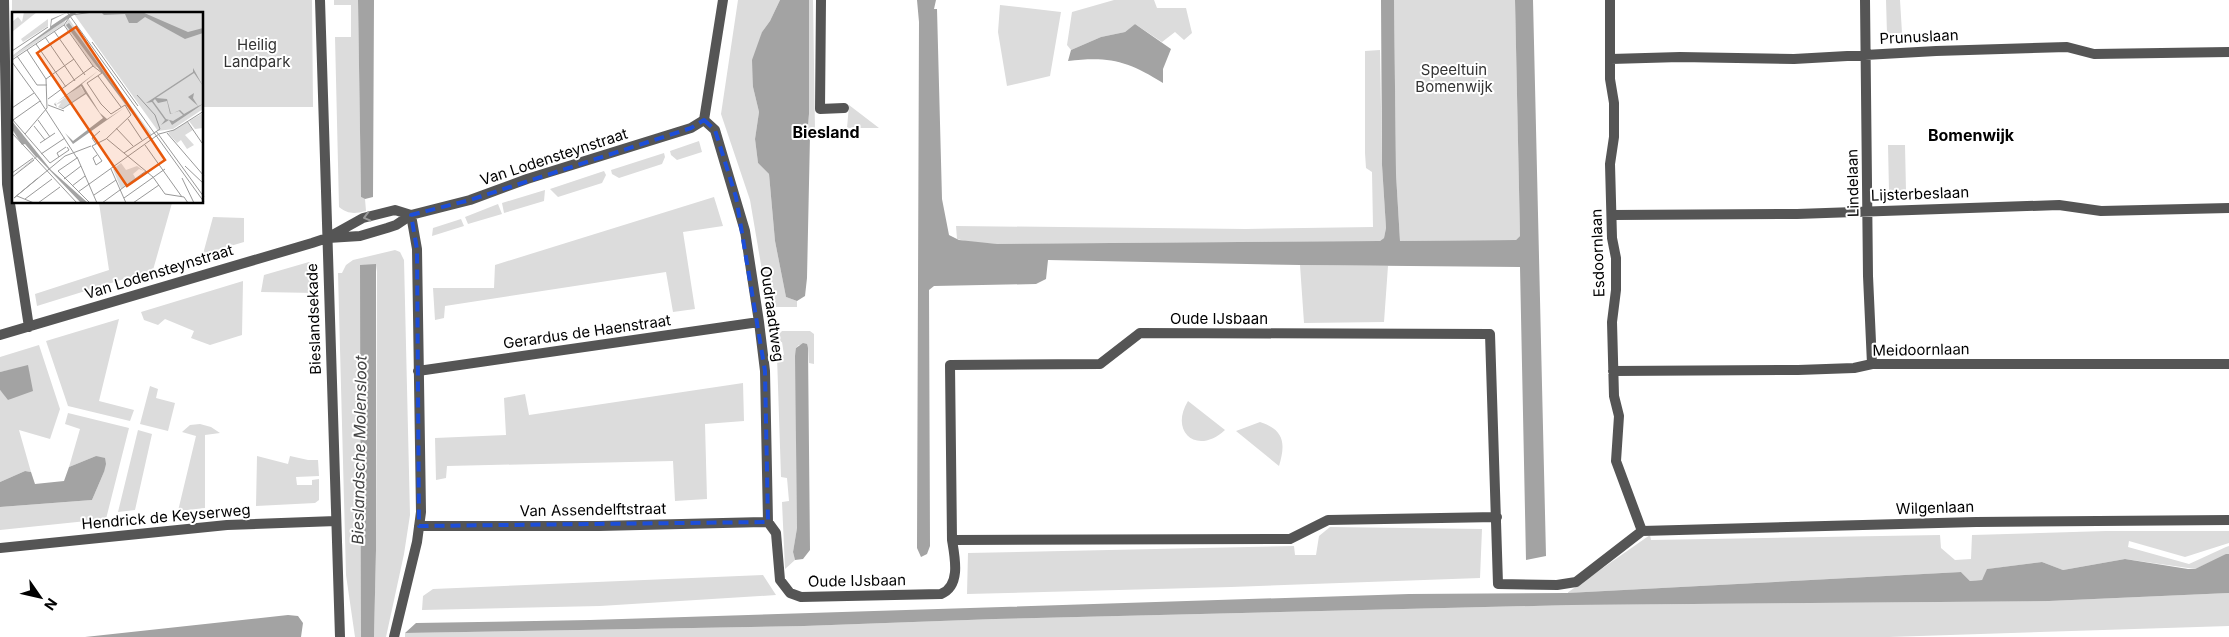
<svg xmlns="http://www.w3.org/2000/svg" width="2229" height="637" viewBox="0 0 2229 637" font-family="Inter,sans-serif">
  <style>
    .green { fill: #dcdcdc }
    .water { fill: #a3a3a3 }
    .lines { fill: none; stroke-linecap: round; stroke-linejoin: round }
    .minor { stroke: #555; stroke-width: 10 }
    .oneway { stroke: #999 }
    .marked { fill: none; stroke: #1d4ed8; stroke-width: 4; stroke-dasharray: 10 6; stroke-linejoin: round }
    .labels { text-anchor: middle; stroke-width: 4; stroke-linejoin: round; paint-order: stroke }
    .street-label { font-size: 15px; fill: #000; stroke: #fff }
    .park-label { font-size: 15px; fill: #333; stroke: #fff }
    .neighbourhood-label { font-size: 16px; font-weight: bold; fill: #000; stroke: #fff }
    .water-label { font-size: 16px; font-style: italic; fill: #444; stroke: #fff }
    .inset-road { fill: none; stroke: #999; stroke-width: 1 }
    .view { fill: #e8590c; fill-opacity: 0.15; stroke: #e8590c; stroke-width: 2.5 }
    .inset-edge { fill: none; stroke: #000; stroke-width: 2.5 }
  </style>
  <rect width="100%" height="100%" fill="#fff"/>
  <!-- green -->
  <path class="green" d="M12,0H312L313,107H203L202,14H14V148H11Z
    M334,0H358L361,197L365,199L366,211C354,214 348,214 339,207L335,37H351V5H334Z
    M738,0H780L770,21L762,32L753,87L759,112L755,139L758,163L769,174L775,241L786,297L797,301V307H776L767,300L750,200L721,114Z
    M809,0H813L815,130H807L809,114Z
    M1114,0H1154L1157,8H1186L1192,33L1184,40L1175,32L1162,42L1135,24L1125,32L1101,37L1071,50L1067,45L1072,12Z
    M1394,0H1515L1520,236L1516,240L1400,241L1396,174Z
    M1886,0H1900L1902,33L1887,34Z
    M1000,5L1061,12L1050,76L1007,86L998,32Z
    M1380,50L1382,165L1386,228L1384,238L1380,241L997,244L973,243L957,239L956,226L1246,229L1373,227L1372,172L1366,168L1365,153V51Z
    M849,105L879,128H847Z
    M699,141L702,152L677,160L671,155L670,151Z
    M1888,145H1905L1906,191L1889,192Z
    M664,153L665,157L662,164L619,178L612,174L611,170Z
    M604,171L606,175L602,183L558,197L550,189Z
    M545,190L544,201L504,213L502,203Z
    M714,197L723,226L683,232L695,309L673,312L666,272L445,306L444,318L435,320L433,288H494L495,265Z
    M99,203H172L153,270L37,306L35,294L109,270Z
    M498,204L502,214L468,224L465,217Z
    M213,217L244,218V242L203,254Z
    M461,219L464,226L432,236L433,228Z
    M395,250L400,252L404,260L410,515L404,554L386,637H374L376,550L377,272L376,265H361V637H355L346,575L338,273H342L346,265L353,260Z
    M309,262L315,267L316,293L261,292L264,275Z
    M1300,265L1388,266L1384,322L1304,323Z
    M243,281L242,335L210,345L191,338L194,331L165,319L158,325L144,320L141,312Z
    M119,319L99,401L134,410L130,421L68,406L46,341Z
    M782,331H810L814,334V364L809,363L808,348L799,345L796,348L797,528L793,552L795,560L785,569L782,502L789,501L787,478L781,477L777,356L784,355L782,342L776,343L775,338Z
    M39,345L60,409L50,439L19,430L31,472L25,471L0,482V390L9,400L28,366L0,372V357Z
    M743,383L744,421L705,424L707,499L675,501L673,461L447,466L446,478L436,480L435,438L506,435L504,398L525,394L529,415Z
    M150,386L158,389L156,398L175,403L168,431L140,424Z
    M1188,401L1225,430C1197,456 1169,432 1188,401Z
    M68,413L129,428L106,519L0,530V507L92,500L104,472L96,456L69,467L80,429L65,424Z
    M1260,422C1284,430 1286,443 1279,466L1236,431Z
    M200,424L211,427L220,433L205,435V508L178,511L196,436L182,432L190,425Z
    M138,430L152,434L135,510L118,512Z
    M257,456L288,464L290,456L308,460H318L319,476L296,477L297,485H312V480L319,479V500L315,503L256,506Z
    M1330,527L1482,529L1480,578L1231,587L967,594L968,553L1294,546L1295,555H1316L1319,536Z
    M2106,531H2229V543L2185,557L2129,541L2128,547L2189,564L2226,547L2229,546V554L2195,569L2125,559L2063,570L2042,562L1988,569L1982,580L1970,581L1961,572L1567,593L1650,535L1651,540L1940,535L1941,548L1955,560L1971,559L1972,535Z
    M763,575L776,595L600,606L422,610L423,596L433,589Z
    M2229,593V626L1889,637H405V633L804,626L995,619L1572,605L2049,601Z"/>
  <!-- water -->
  <path class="water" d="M358,0H374L373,197L365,199L361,197Z
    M780,0H809V114L807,135L810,136L807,278L805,296L797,301L786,297L775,241L769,174L758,163L755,139L759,112L753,87L752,60L762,32L770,21Z
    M917,0H936L934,9H937L942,199L949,235L959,240L997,244L1380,241L1384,238L1386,228L1382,165L1381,0H1394L1396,174L1400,241L1516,240L1520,236L1515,0H1533L1546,556L1526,560L1520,267L1300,265L1048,260L1046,279L1036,284L934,286L929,290L930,546L927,554L921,557L917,548L919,22Z
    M1135,24L1171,49L1163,69V83C1128,61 1109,56 1068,61L1071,50L1101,37L1125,32Z
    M376,264V550L374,637H361L360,265Z
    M803,343L807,344L808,348L810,550L803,559L795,560L793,552L797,528L795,356L796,348Z
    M28,365L33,391L8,400L0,390V372Z
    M96,456L105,458L106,464L104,472L92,500L0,507V482L25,471L31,472L35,484L64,481L69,467Z
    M2226,554H2229V593L2049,601L1572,605L995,619L804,626L405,633L416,623L590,620L1409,594L1567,593L1961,572L1970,581L1982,580L1987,569L2042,562L2063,570L2125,559L2188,569H2195Z
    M288,615L298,616L303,623L301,637H85Z"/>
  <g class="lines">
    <!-- minor -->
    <path class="minor" d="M4,0L7,184L29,327
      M320,0L340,637
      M821,0L820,109L844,108
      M1610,0V79L1614,103V137L1610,164L1612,238L1616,258V290L1612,322L1614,396L1619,416L1616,461L1642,531
      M1865,0L1868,276L1872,364
      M1611,59L1680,57L1794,59L1936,51L2067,47L2094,54L2229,52
      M704,120L715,130L745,231L759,322L765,371L768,522
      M704,120L723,0
      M1612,215L1797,214L2059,205L2101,211L2229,208
      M328,238L360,236L387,228L396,225L411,215L470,200L527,179L691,128L704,120
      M0,335L312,243L327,238L363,218L395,210L411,215
      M418,371L759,322
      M1613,371L1798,370L1854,368L1872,364H2229
      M768,522L776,533L780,580L790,593L801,597L941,594C961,586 955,558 952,540L950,365L1100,364L1140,333L1490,334L1498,584L1557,585L1576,582L1642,531
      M419,526H599L768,522
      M1642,531L1976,522L2229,520
      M952,540L1290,539L1328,520L1497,517
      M0,548L227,525L336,521
      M394,637L417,542L421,512L417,249L411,215"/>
  </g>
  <!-- one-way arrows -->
  <defs><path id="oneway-chevron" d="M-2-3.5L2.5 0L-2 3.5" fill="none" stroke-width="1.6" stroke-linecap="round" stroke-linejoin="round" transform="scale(1.25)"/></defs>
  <use class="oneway" href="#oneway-chevron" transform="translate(367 217) rotate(165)"/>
  <!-- marked area -->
  <path class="marked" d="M704,120L715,130L736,197L765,371L768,522L419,526L417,249L411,215L470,200L691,128Z"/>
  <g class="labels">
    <!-- street labels -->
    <g class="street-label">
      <text transform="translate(1919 37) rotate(-3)" y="5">Prunuslaan</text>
      <text transform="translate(554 157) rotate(-18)" y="5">Van Lodensteynstraat</text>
      <text transform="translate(1853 183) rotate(-91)" y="5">Lindelaan</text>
      <text transform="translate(1920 194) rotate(-2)" y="5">Lijsterbeslaan</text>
      <text transform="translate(1598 253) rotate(-92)" y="5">Esdoornlaan</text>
      <text transform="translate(159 272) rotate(-17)" y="5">Van Lodensteynstraat</text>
      <text transform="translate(772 314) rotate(82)" y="5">Oudraadtweg</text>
      <text transform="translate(314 319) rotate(-92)" y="5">Bieslandsekade</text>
      <text x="1219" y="324">Oude IJsbaan</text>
      <text transform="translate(587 332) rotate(-8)" y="5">Gerardus de Haenstraat</text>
      <text transform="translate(1921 350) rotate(-1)" y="5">Meidoornlaan</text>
      <text transform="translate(1935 508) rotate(-2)" y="5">Wilgenlaan</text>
      <text transform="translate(593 510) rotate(-1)" y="5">Van Assendelftstraat</text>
      <text transform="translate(166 517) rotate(-5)" y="5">Hendrick de Keyserweg</text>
      <text transform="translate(857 581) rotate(-1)" y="5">Oude IJsbaan</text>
    </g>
    <!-- park labels -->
    <g class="park-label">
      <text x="257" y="50">Heilig<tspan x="257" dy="17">Landpark</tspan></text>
      <text x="1454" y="75">Speeltuin<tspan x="1454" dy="17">Bomenwijk</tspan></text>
    </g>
    <!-- neighbourhood labels -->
    <g class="neighbourhood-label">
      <text x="826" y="138">Biesland</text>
      <text x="1971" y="141">Bomenwijk</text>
    </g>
    <!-- water labels -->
    <g class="water-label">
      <text transform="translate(359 450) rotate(-89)" y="6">Bieslandsche Molensloot</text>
    </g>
  </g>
  <!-- overview -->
  <g transform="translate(12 12)">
    <rect width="191" height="191" fill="#fff"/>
    <path d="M12,0H25L0,20V10L6,5L10,10ZM66,0H191V97L161,117L146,119L62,2H68ZM36,7V14L11,30L9,27ZM57,7L75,33L140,123L137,124L56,11L88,56L81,54L53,13ZM54,8L51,13L1,46L0,44ZM68,74L73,81L51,96L46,95L49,91L43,93ZM191,101V116L183,117L177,109ZM175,110L181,118L173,123L182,133L175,137L169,128L165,131L156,121ZM109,151L114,158L125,154L132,159L127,157L121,162L124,167L109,177L101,157Z" fill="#dcdcdc"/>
    <path d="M56,0L40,8L39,14L60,0H66L0,44L38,16L39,7ZM89,0H130L176,20L191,16V21L173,27L133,5L125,11H117L113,2L92,3ZM57,11L69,27L137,124L54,13ZM181,56L191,74L182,61L144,86L155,87L159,102L168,98L172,102L186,94L176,85L182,81L181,86L186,94L191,92L160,113L157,108L149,113L153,108L140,90L134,91L181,60ZM143,87L146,91L155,89L158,102L167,99L171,103L161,109L154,107L141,89ZM86,59L70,72L88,101L95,107L112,96L61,132L53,121L61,129L91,106L74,82L51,97L46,95L51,96L73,81L69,74L43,91L45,95L42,92ZM0,109L39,158L76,191H69L25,145L0,164L24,145L13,132L10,133L0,117Z" fill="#a3a3a3" fill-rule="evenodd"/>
    <path class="inset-road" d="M55,0L192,190M52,13L81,54M42,19L73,63M33,25L63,69M80,30L126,94M24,32L54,75M15,38L34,67M0,39L36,15M5,44L25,73H35M0,48L52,13L59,3L81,0M0,50L29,90M81,54L90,61L75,71L89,92L99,102L113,93L119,103L94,127M86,64L109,95M36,87L81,54M28,89L65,146M36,93L52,99M0,96L22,81M0,107L38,151L57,138L55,135M116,107L130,128M1,108L28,89M26,108L38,125M175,109L190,131M22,114L33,128M104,116L121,134M144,119L192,185M0,121L65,191M155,121L192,164M13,122L35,96L34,67L62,47M95,127L141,165L153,182M28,131L43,121M84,132L80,126L88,119M133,133L170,185M80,134L94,127M80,134L90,149L84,153L81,146L85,143M112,141L148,117L143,103L125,83M29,142L53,126M47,145L45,141L54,135M65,145L85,191M65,146L46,159L78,191M173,154L192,172M99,157L114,191M0,161L21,146M0,165L22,148M170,166L182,191M52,167L69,154M60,174L73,164M66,180L147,122L162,118L192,99M153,182L172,185L176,191M82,183L104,168M5,184L22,191M2,186L53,144L79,134M2,186L26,166M112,186L153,157M13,187L40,167M26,191L48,175M90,191L134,159M121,191L147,173"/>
    <path class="view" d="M64,15L153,148L115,174L25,41Z"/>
    <rect width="191" height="191" class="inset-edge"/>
  </g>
  <!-- north arrow -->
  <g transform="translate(40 597) rotate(124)" stroke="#ffffff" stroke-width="4" paint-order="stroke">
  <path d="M0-4L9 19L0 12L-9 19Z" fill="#000000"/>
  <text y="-8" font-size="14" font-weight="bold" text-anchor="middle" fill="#000000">N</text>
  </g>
</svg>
